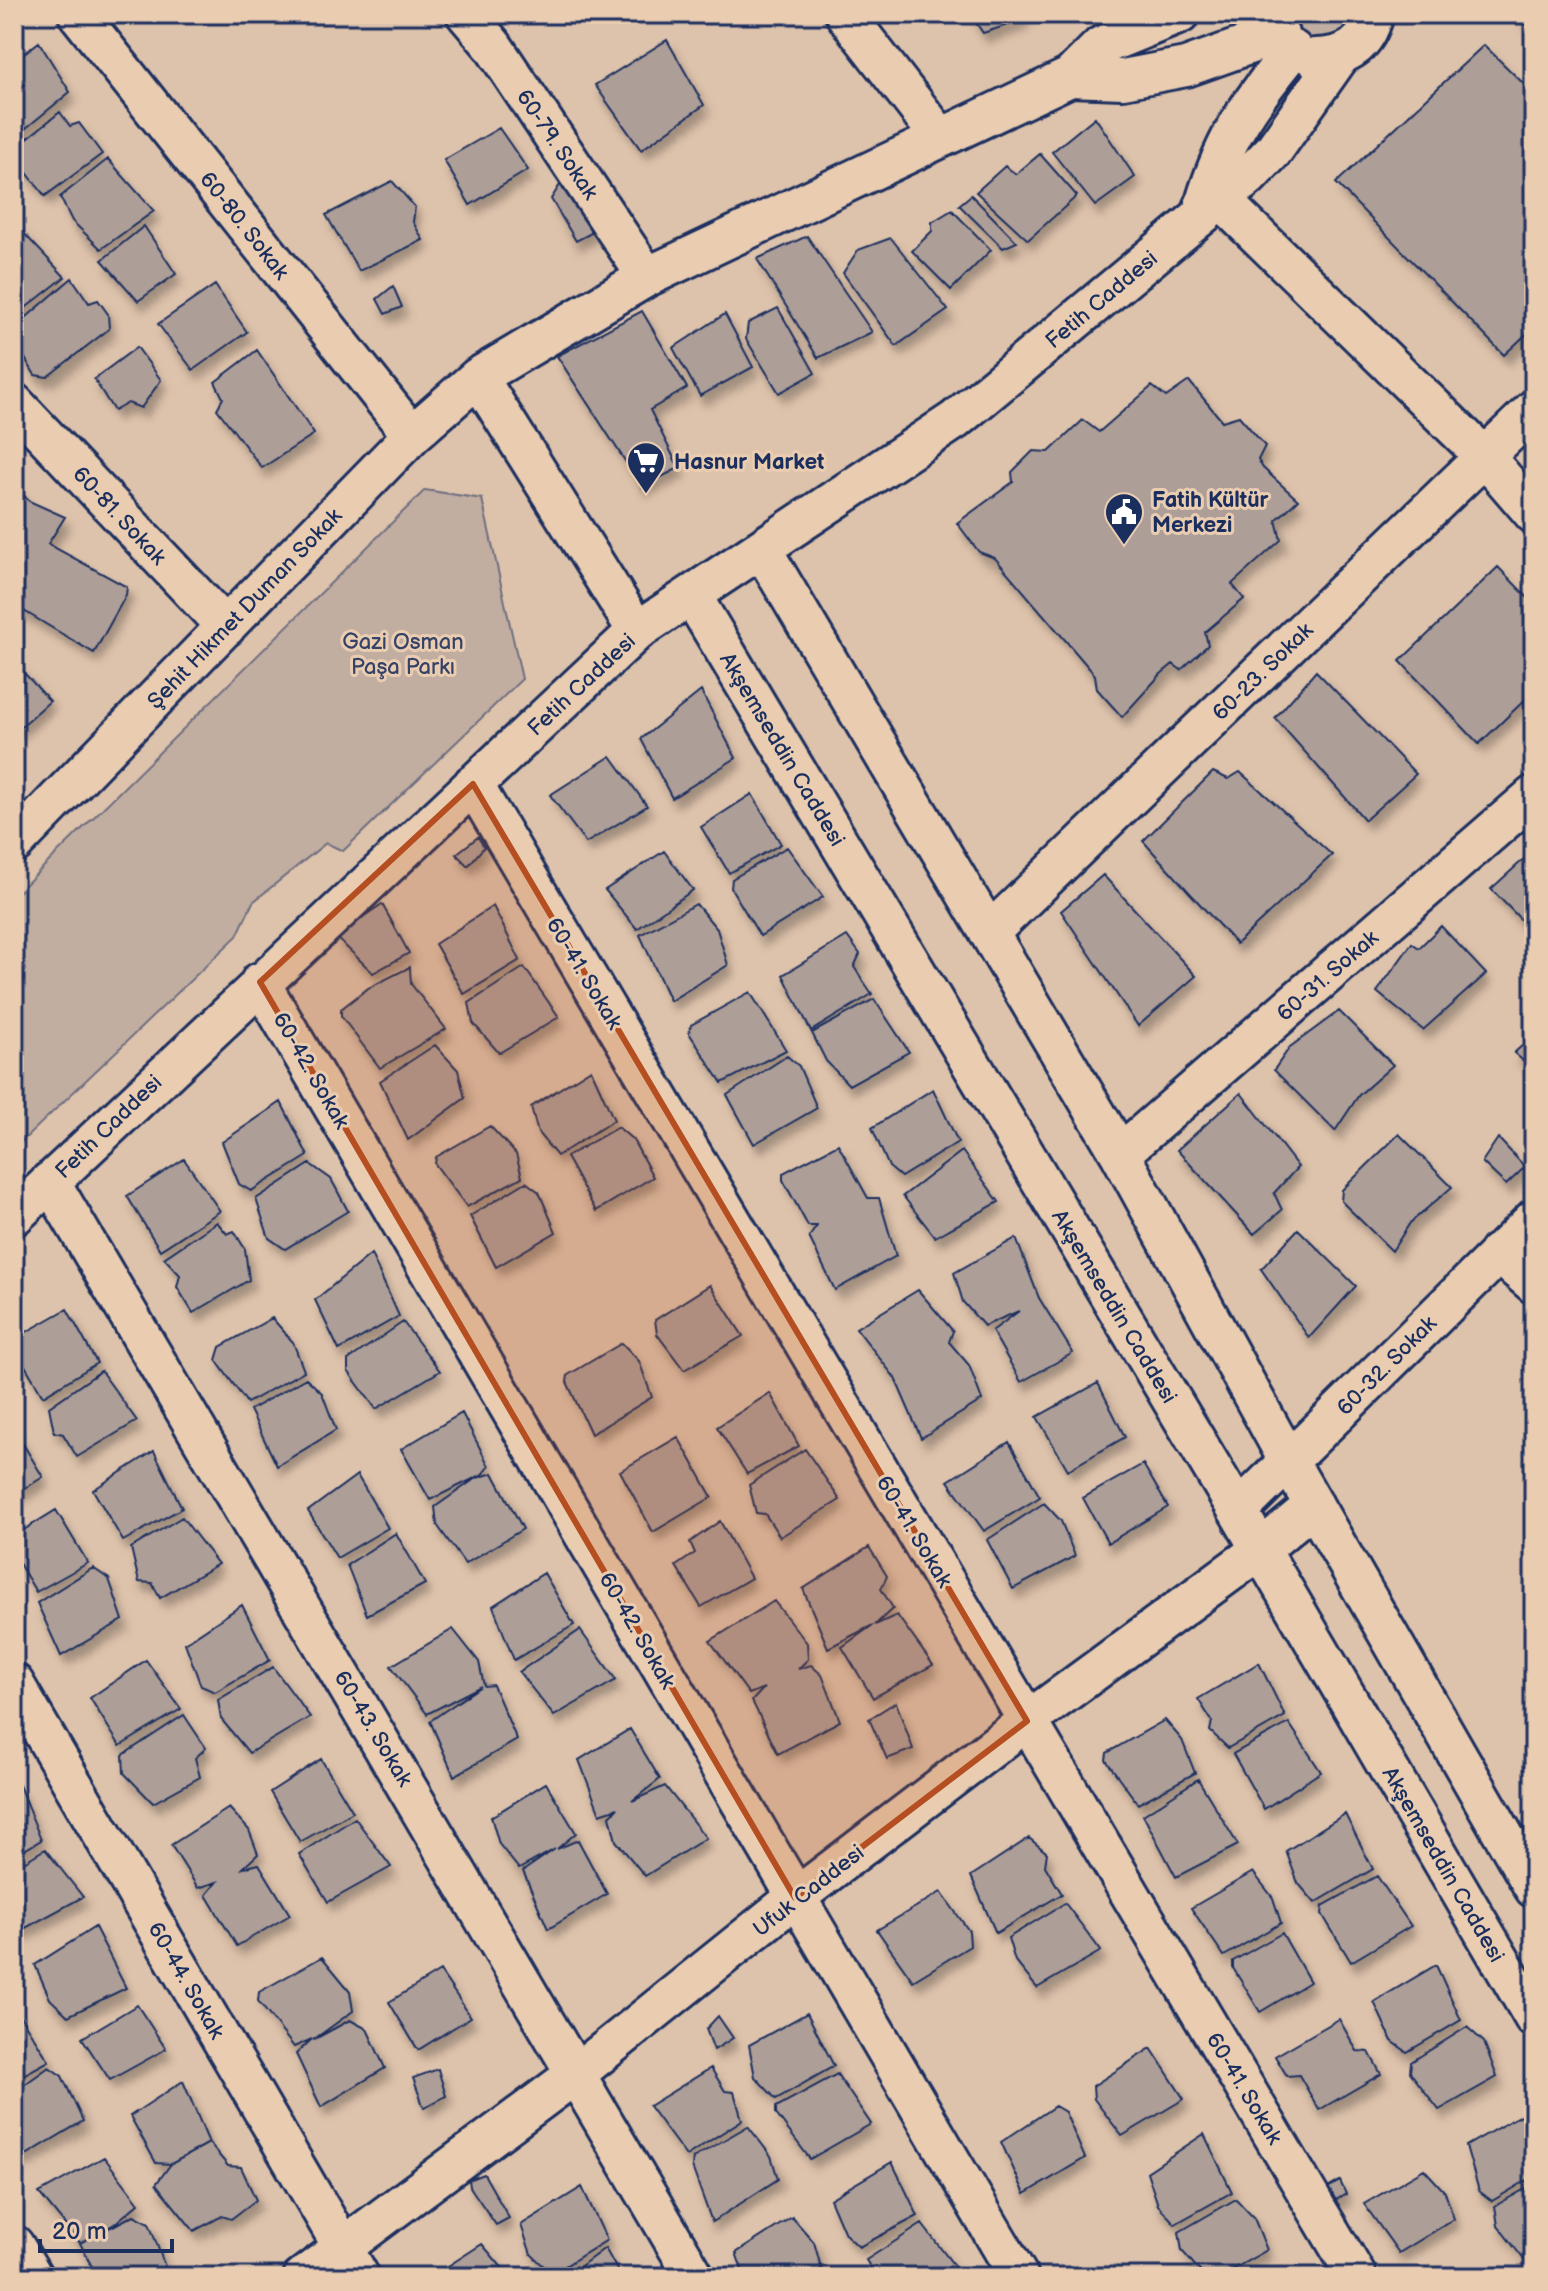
<svg xmlns="http://www.w3.org/2000/svg" width="1548" height="2291" viewBox="0 0 1548 2291" font-family="'Balsamiq Sans',sans-serif">
  <style>
    .green { fill: #c1aea1; stroke: #6e6e80; stroke-width: 2 }
    .building { fill: #ae9e98; stroke: #1b2f5e; stroke-width: 2; filter: url(#shadow) }
    .lines { fill: none; stroke-linecap: round; stroke-linejoin: round }
    .minor-casing { stroke: #1b2f5e; stroke-width: 44 }
    .minor { stroke: #eacdb1; stroke-width: 38 }
    .marked { fill: #b54e20; fill-opacity: 0.2; stroke: #b54e20; stroke-width: 6; stroke-linejoin: round }
    .labels { text-anchor: middle; stroke-width: 6; stroke-linejoin: round; paint-order: stroke }
    .street-label { font-size: 22px; fill: #1b2f5e; stroke: #eacdb1 }
    .poi-label { font-size: 22px; font-weight: bold; fill: #1b2f5e; stroke: #eacdb1; text-anchor: start }
    .park-label { font-size: 22px; fill: #344268; stroke: #eacdb1 }
  </style>
  <defs>
    <filter id="shadow"><feDropShadow dx="5" dy="9" stdDeviation="4" flood-color="#0004"/></filter>
  </defs>
  <rect width="100%" height="100%" fill="#dec3ac"/>
  <filter id="ink" filterUnits="userSpaceOnUse"><feTurbulence type="fractalNoise" baseFrequency=".0125" numOctaves="2"/><feDisplacementMap in="SourceGraphic" scale="16" xChannelSelector="R" yChannelSelector="G"/><feConvolveMatrix kernelMatrix="1 2 1 2 8 2 1 2 1" color-interpolation-filters="sRGB"/></filter>
  <g filter="url(#ink)">
    <!-- green -->
    <path class="green" d="M1289,14H1356L1345,35L1313,43L1295,31Z
      M425,490L482,499L522,679L343,851L326,843L253,902L237,936L14,1149V896Z"/>
    <!-- building -->
    <path class="building" d="M970,14H1022L1023,20L983,33Z
      M1516,14H1534V34Z
      M667,40L704,105L641,150L595,85Z
      M39,42L70,92L14,138V61Z
      M1484,45L1534,94V327L1504,355L1336,183Z
      M60,112L70,126L79,123L102,154L45,196L14,156V149Z
      M1095,117L1135,177L1095,206L1052,152Z
      M499,128L528,170L470,205L444,160Z
      M1040,154L1077,196L1028,240L976,192L1005,166L1016,174Z
      M108,159L154,211L101,249L72,221L60,197Z
      M565,177L595,231L576,241L551,199Z
      M392,181L415,207L413,222L423,240L359,271L326,215Z
      M971,195L1017,242L1003,248L959,205Z
      M952,210L991,250L951,290L912,251L932,231V222Z
      M144,226L176,274L138,301L102,260Z
      M18,227L65,277L14,317V230Z
      M807,236L872,332L818,358L757,259Z
      M891,238L948,310L896,346L843,273L858,250Z
      M72,278L89,303L98,300L108,314L109,329L47,377L35,375L14,340V328Z
      M215,285L247,332L193,370L158,324Z
      M393,286L402,307L385,314L377,299Z
      M778,308L815,373L779,393L746,339L748,323Z
      M642,311L687,388L650,410L679,468L642,487L557,356Z
      M725,314L753,367L700,396L673,348Z
      M137,347L161,380L141,408L128,403L114,411L94,379Z
      M257,350L314,434L262,468L217,409L223,398L215,382Z
      M1189,381L1222,421L1239,416L1265,446L1258,460L1263,468L1298,500L1276,520L1281,540L1232,584L1244,599L1205,632L1208,645L1181,670L1173,664L1161,674L1122,717L1097,689L1095,675L995,558L979,552L957,523L1013,482L1012,472L1033,451L1049,452L1083,420L1099,432L1152,386L1166,397Z
      M14,485L29,501L65,517L48,544L127,587L126,595L94,653L14,605Z
      M1498,567L1534,604V691L1479,744L1400,661Z
      M14,662L50,701L14,733Z
      M1316,671L1416,774L1365,820L1275,718Z
      M701,691L736,758L672,798L641,739Z
      M611,756L647,806L586,843L550,795Z
      M1213,772L1228,779L1240,772L1332,855L1236,944L1143,841Z
      M752,794L781,844L729,873L701,827Z
      M478,837L484,847L468,866L456,854Z
      M787,847L823,897L760,936L731,888L732,879Z
      M1534,850V929L1532,931L1491,889Z
      M664,851L693,890L637,929L605,890Z
      M1103,875L1196,976L1138,1026L1061,911Z
      M382,904L409,953L373,973L335,936Z
      M696,904L717,929L728,965L670,1001L640,935Z
      M493,906L520,960L464,994L435,944Z
      M1441,926L1486,974L1423,1030L1377,992L1412,943L1419,948Z
      M847,936L860,954L854,967L872,994L811,1031L783,975Z
      M410,967L411,984L446,1029L380,1068L341,1016V1009L368,988Z
      M524,967L559,1017L499,1053L473,1023L469,1003Z
      M750,992L786,1050L722,1083L689,1033L691,1025Z
      M874,999L909,1052L849,1085L826,1061L812,1033Z
      M1339,1011L1393,1065L1359,1095L1335,1131L1274,1070L1290,1047Z
      M1534,1035V1070L1514,1053Z
      M435,1045L458,1070L465,1098L408,1140L380,1081Z
      M787,1056L799,1066L817,1108L754,1144L727,1095Z
      M591,1069L614,1120L557,1156L538,1133L531,1107Z
      M933,1089L958,1142L901,1177L889,1167L872,1128Z
      M1241,1093L1298,1167L1274,1193L1282,1210L1254,1234L1177,1150Z
      M281,1102L308,1156L251,1191L239,1184L222,1142Z
      M490,1126L516,1154L522,1177L467,1207L435,1164L436,1157Z
      M618,1127L633,1140L653,1177L596,1211L566,1157Z
      M1399,1134L1452,1187L1410,1223L1392,1251L1341,1201L1342,1190Z
      M1498,1138L1525,1167L1506,1185L1482,1162Z
      M838,1144L868,1198H879L896,1256L835,1290L809,1237L817,1226H808L783,1180V1173Z
      M962,1151L999,1202L935,1237L903,1196Z
      M184,1159L220,1211L160,1250L127,1196Z
      M310,1164L331,1179L348,1211L285,1249L269,1238L256,1199Z
      M526,1182L539,1192L556,1232L496,1267L470,1216Z
      M217,1222L227,1234L234,1231L245,1249L249,1280L193,1313L177,1287L180,1275L164,1258Z
      M1298,1229L1356,1286L1309,1338L1261,1269Z
      M1016,1238L1039,1298L1073,1353L1021,1382L992,1331L1019,1311L984,1326L963,1302L954,1273Z
      M371,1254L399,1316L339,1350L315,1300Z
      M710,1285L743,1336L684,1370L657,1334L655,1320Z
      M918,1290L953,1331L949,1342L969,1365L982,1400L921,1438L895,1378L856,1328Z
      M67,1309L97,1363L43,1396L14,1347V1339Z
      M272,1318L293,1342L304,1371L247,1403L216,1360L220,1347Z
      M403,1322L440,1371L376,1409L348,1371V1360Z
      M622,1343L639,1361L652,1397L591,1434L567,1382L568,1375Z
      M101,1371L137,1421L77,1457L63,1434L54,1432L49,1407Z
      M306,1378L322,1393L336,1430L277,1466L250,1410Z
      M1098,1383L1125,1437L1068,1470L1037,1417Z
      M770,1393L799,1446L747,1474L717,1427Z
      M462,1413L489,1466L480,1477L493,1473L523,1529L465,1564L437,1525L435,1507L479,1476L430,1500L401,1449Z
      M14,1429L43,1477L14,1495Z
      M678,1437L712,1497L653,1532L620,1471Z
      M1009,1442L1040,1497L984,1531L948,1481Z
      M805,1449L840,1500L780,1537L765,1514L756,1513L749,1485Z
      M154,1451L182,1508L123,1541L93,1490Z
      M1143,1464L1168,1507L1108,1543L1083,1498Z
      M357,1475L388,1528L337,1558L308,1511Z
      M1044,1503L1061,1521L1075,1556L1013,1589L987,1540Z
      M56,1510L88,1563L36,1592L14,1555V1536Z
      M182,1517L218,1564L160,1598L152,1583L139,1582L131,1548Z
      M720,1521L751,1578L701,1607L676,1566L695,1553L690,1542Z
      M396,1533L425,1584L367,1615L347,1565Z
      M869,1547L887,1576L881,1589L893,1608L875,1625L897,1615L933,1665L873,1698L842,1647L873,1625L828,1648L803,1589Z
      M93,1568L109,1579L123,1620L61,1656L37,1603Z
      M544,1573L574,1625L514,1660L493,1606Z
      M774,1601L807,1643L808,1659L798,1669L811,1665L822,1675L840,1721L778,1754L752,1701L764,1688L749,1694L710,1641Z
      M242,1605L270,1660L215,1692L201,1686L185,1643Z
      M453,1629L479,1662L484,1686L493,1685L517,1740L454,1776L430,1721L481,1686L427,1714L391,1666Z
      M580,1630L616,1680L554,1716L519,1672Z
      M146,1660L181,1709L120,1746L90,1698Z
      M1259,1663L1285,1716L1228,1748L1210,1731L1212,1721L1198,1699Z
      M273,1667L310,1717L249,1753L221,1719L218,1700Z
      M896,1702L913,1749L887,1759L869,1719Z
      M184,1715L206,1748L195,1758L200,1777L153,1803L124,1773L123,1755Z
      M1165,1720L1182,1740L1195,1773L1138,1804L1106,1760L1107,1753Z
      M1289,1723L1321,1772L1264,1809L1233,1754Z
      M630,1729L660,1779L632,1801L665,1786L706,1838L645,1876L616,1841L610,1816L618,1808L600,1814L579,1760Z
      M321,1759L353,1812L300,1842L270,1792Z
      M1198,1779L1238,1845L1176,1877L1143,1815Z
      M546,1783L576,1833L557,1849L578,1840L607,1894L548,1929L523,1871L555,1849L519,1869L499,1844L491,1817Z
      M19,1785L41,1840L14,1856V1788Z
      M229,1808L249,1830L258,1854L243,1868L259,1864L290,1915L237,1946L206,1895L217,1882L198,1888L171,1845Z
      M1345,1814L1373,1869L1315,1903L1298,1883L1286,1851Z
      M355,1818L391,1867L328,1902L299,1854Z
      M1029,1838L1047,1853L1045,1866L1062,1894L996,1933L971,1876Z
      M45,1849L83,1897L20,1931L14,1924V1868Z
      M1253,1872L1273,1898L1281,1923L1224,1956L1191,1908Z
      M1377,1876L1411,1926L1351,1962L1322,1914L1323,1906Z
      M941,1892L969,1931L970,1946L913,1981L877,1930Z
      M1065,1903L1101,1951L1037,1988L1015,1961L1008,1938Z
      M95,1927L126,1988L68,2016L50,1999L35,1965Z
      M1282,1933L1310,1982L1260,2012L1233,1968V1961Z
      M322,1957L350,1991L353,2011L313,2040L350,2020L367,2029L385,2068L321,2107L296,2054L312,2039L294,2047L258,2001L259,1992Z
      M1436,1965L1461,2020L1407,2052L1392,2041L1374,2002Z
      M440,1971L471,2017L418,2050L389,2002Z
      M137,2005L166,2049L110,2080L82,2038Z
      M15,2008L49,2061L14,2080V2009Z
      M807,2013L834,2066L776,2099L755,2077L749,2045Z
      M718,2016L733,2038L714,2050L706,2029Z
      M1339,2019L1357,2051L1369,2052L1381,2074L1319,2110L1299,2075L1287,2076L1275,2056Z
      M1467,2027L1484,2042L1497,2077L1439,2110L1410,2072L1411,2062Z
      M1151,2048L1184,2099L1122,2136L1094,2099L1093,2086Z
      M49,2067L62,2076L83,2121L21,2158L14,2144V2092Z
      M711,2068L725,2091L734,2092L742,2120L686,2156L649,2106Z
      M438,2069L446,2096L424,2108L413,2078Z
      M837,2074L871,2124L810,2159L776,2114V2107Z
      M183,2081L209,2143L171,2164L156,2163L130,2116Z
      M1055,2106L1065,2112L1085,2158L1025,2194L1001,2142Z
      M1524,2113L1534,2135V2176L1492,2201L1479,2191L1466,2146Z
      M748,2126L771,2156L778,2179L712,2222L692,2167L693,2158Z
      M1204,2134L1232,2192L1175,2224L1158,2205L1147,2172Z
      M209,2143L228,2166L241,2167L256,2200L231,2219L222,2216L194,2231L156,2184L171,2164Z
      M104,2157L139,2203L113,2225L80,2243L39,2193Z
      M892,2162L918,2216L859,2247L845,2234L830,2199Z
      M1424,2169L1445,2192L1454,2219L1399,2253L1364,2204Z
      M484,2174L509,2218L496,2225L470,2187L469,2180Z
      M1340,2181L1346,2194L1324,2207L1314,2196Z
      M1534,2184V2255L1525,2261L1498,2226L1495,2206Z
      M582,2187L607,2240L552,2274L531,2254L521,2225Z
      M1236,2199L1254,2218L1267,2250L1219,2277H1205L1182,2251L1179,2232Z
      M134,2215L149,2223L167,2272L159,2277H97L80,2243Z
      M792,2217L814,2242L822,2271L811,2277H745L736,2253Z
      M922,2224L962,2276L876,2277L866,2260Z
      M482,2244L510,2277H431Z
      M605,2248L621,2277H566Z"/>
    <g class="lines">
      <defs>
        <path id="minor" d="M78,14L412,435
          M466,14L493,46L647,277
          M845,14L941,138
          M1315,58C1347,58 1366,45 1374,14
          M1070,77L1123,79L1186,67L1279,34
          M1220,199L1485,457L1534,514
          M1201,216C1221,143 1246,107 1293,50
          M478,377L637,631
          M14,403L226,627
          M763,551L1120,1154L1289,1462L1534,1888
          M692,596L1238,1511L1534,2018
          M473,784L1357,2277
          M14,844L412,435L478,377L647,277L1070,77L1101,46L1180,14
          M989,933L1534,409
          M260,982L1019,2277
          M1120,1154L1534,795
          M50,1181L695,2277
          M14,1216L637,631L955,420L1248,177L1273,151L1340,56
          M1498,1253L1534,1284
          M1238,1511L1534,1219
          M14,1683L360,2277
          M14,2245L33,2277
          M303,2277L577,2073L795,1898L1027,1721L1260,1550L1314,1505"/>
      </defs>
      <!-- minor casing -->
      <use href="#minor" class="minor-casing"/>
      <!-- minor -->
      <use href="#minor" class="minor"/>
    </g>
  </g>
  <!-- marked area -->
  <path class="marked" d="M473,784L1027,1721L795,1898L260,982Z"/>
  <!-- icons -->
  <defs>
    <symbol id="supermarket-pin" viewBox="-11 -11 22 30"><path d="M0 17L-7.5 6A9.5 9.5 0 1 1 7.5 6Z" fill="#1b2f5e" stroke="#eacdb1"/><path d="M-6-5.5h2.5l.6 2H6L4.5 2H-2.5L-4.4-4H-6ZM-1.5 3.2a1.3 1.3 0 1 0 .1 0ZM3 3.2a1.3 1.3 0 1 0 .1 0Z" fill="#fff"/></symbol>
    <symbol id="civic-pin" viewBox="-11 -11 22 30"><path d="M0 17L-7.5 6A9.5 9.5 0 1 1 7.5 6Z" fill="#1b2f5e" stroke="#eacdb1"/><path d="M-.6-6.5H3V-4.5H.6V-3L4-1V1h2V6H-6V1h2V-1L-.6-3ZM-1.2 2.5V6h2.4V2.5Z" fill="#fff"/></symbol>
  </defs>
  <g fill-rule="evenodd">
    <use href="#supermarket-pin" x="624" y="439" width="44" height="60"/>
    <use href="#civic-pin" x="1102" y="490" width="44" height="60"/>
  </g>
  <g class="labels">
    <!-- street labels -->
    <g class="street-label">
      <text transform="translate(558 144) rotate(56)" y="8">60-79. Sokak</text>
      <text transform="translate(245 225) rotate(52)" y="8">60-80. Sokak</text>
      <text transform="translate(1101 299) rotate(-40)" y="8">Fetih Caddesi</text>
      <text transform="translate(120 515) rotate(47)" y="8">60-81. Sokak</text>
      <text transform="translate(244 608) rotate(-46)" y="8">Şehit Hikmet Duman Sokak</text>
      <text transform="translate(1262 671) rotate(-44)" y="8">60-23. Sokak</text>
      <text transform="translate(581 684) rotate(-43)" y="8">Fetih Caddesi</text>
      <text transform="translate(783 749) rotate(59)" y="8">Akşemseddin Caddesi</text>
      <text transform="translate(585 973) rotate(59)" y="8">60-41. Sokak</text>
      <text transform="translate(1327 975) rotate(-41)" y="8">60-31. Sokak</text>
      <text transform="translate(312 1070) rotate(60)" y="8">60-42. Sokak</text>
      <text transform="translate(108 1126) rotate(-44)" y="8">Fetih Caddesi</text>
      <text transform="translate(1115 1306) rotate(59)" y="8">Akşemseddin Caddesi</text>
      <text transform="translate(1386 1365) rotate(-45)" y="8">60-32. Sokak</text>
      <text transform="translate(915 1531) rotate(59)" y="8">60-41. Sokak</text>
      <text transform="translate(638 1630) rotate(60)" y="8">60-42. Sokak</text>
      <text transform="translate(374 1728) rotate(59)" y="8">60-43. Sokak</text>
      <text transform="translate(1444 1864) rotate(60)" y="8">Akşemseddin Caddesi</text>
      <text transform="translate(808 1890) rotate(-38)" y="8">Ufuk Caddesi</text>
      <text transform="translate(187 1980) rotate(60)" y="8">60-44. Sokak</text>
      <text transform="translate(1245 2088) rotate(59)" y="8">60-41. Sokak</text>
    </g>
    <!-- poi labels -->
    <g class="poi-label">
      <text x="674" y="469">Hasnur Market</text>
      <text x="1152" y="507">Fatih Kültür<tspan x="1152" dy="25">Merkezi</tspan></text>
    </g>
    <!-- park labels -->
    <g class="park-label">
      <text x="403" y="649">Gazi Osman<tspan x="403" dy="25">Paşa Parkı</tspan></text>
    </g>
  </g>
  <!-- margin -->
  <rect width="1548" height="2291" fill="none" stroke="#eacdb1" stroke-width="48"/>
  <rect x="24" y="24" width="1500" height="2243" fill="none" stroke="#1b2f5e" stroke-width="3" filter="url(#ink)"/>
  <!-- scale -->
  <path d="M40 2239v12h132v-12" fill="none" stroke="#1b2f5e" stroke-width="4"/>
  <text x="52" y="2239" font-size="24" fill="#1b2f5e" stroke="#eacdb1" stroke-width="6" paint-order="stroke">20 m</text>
</svg>
